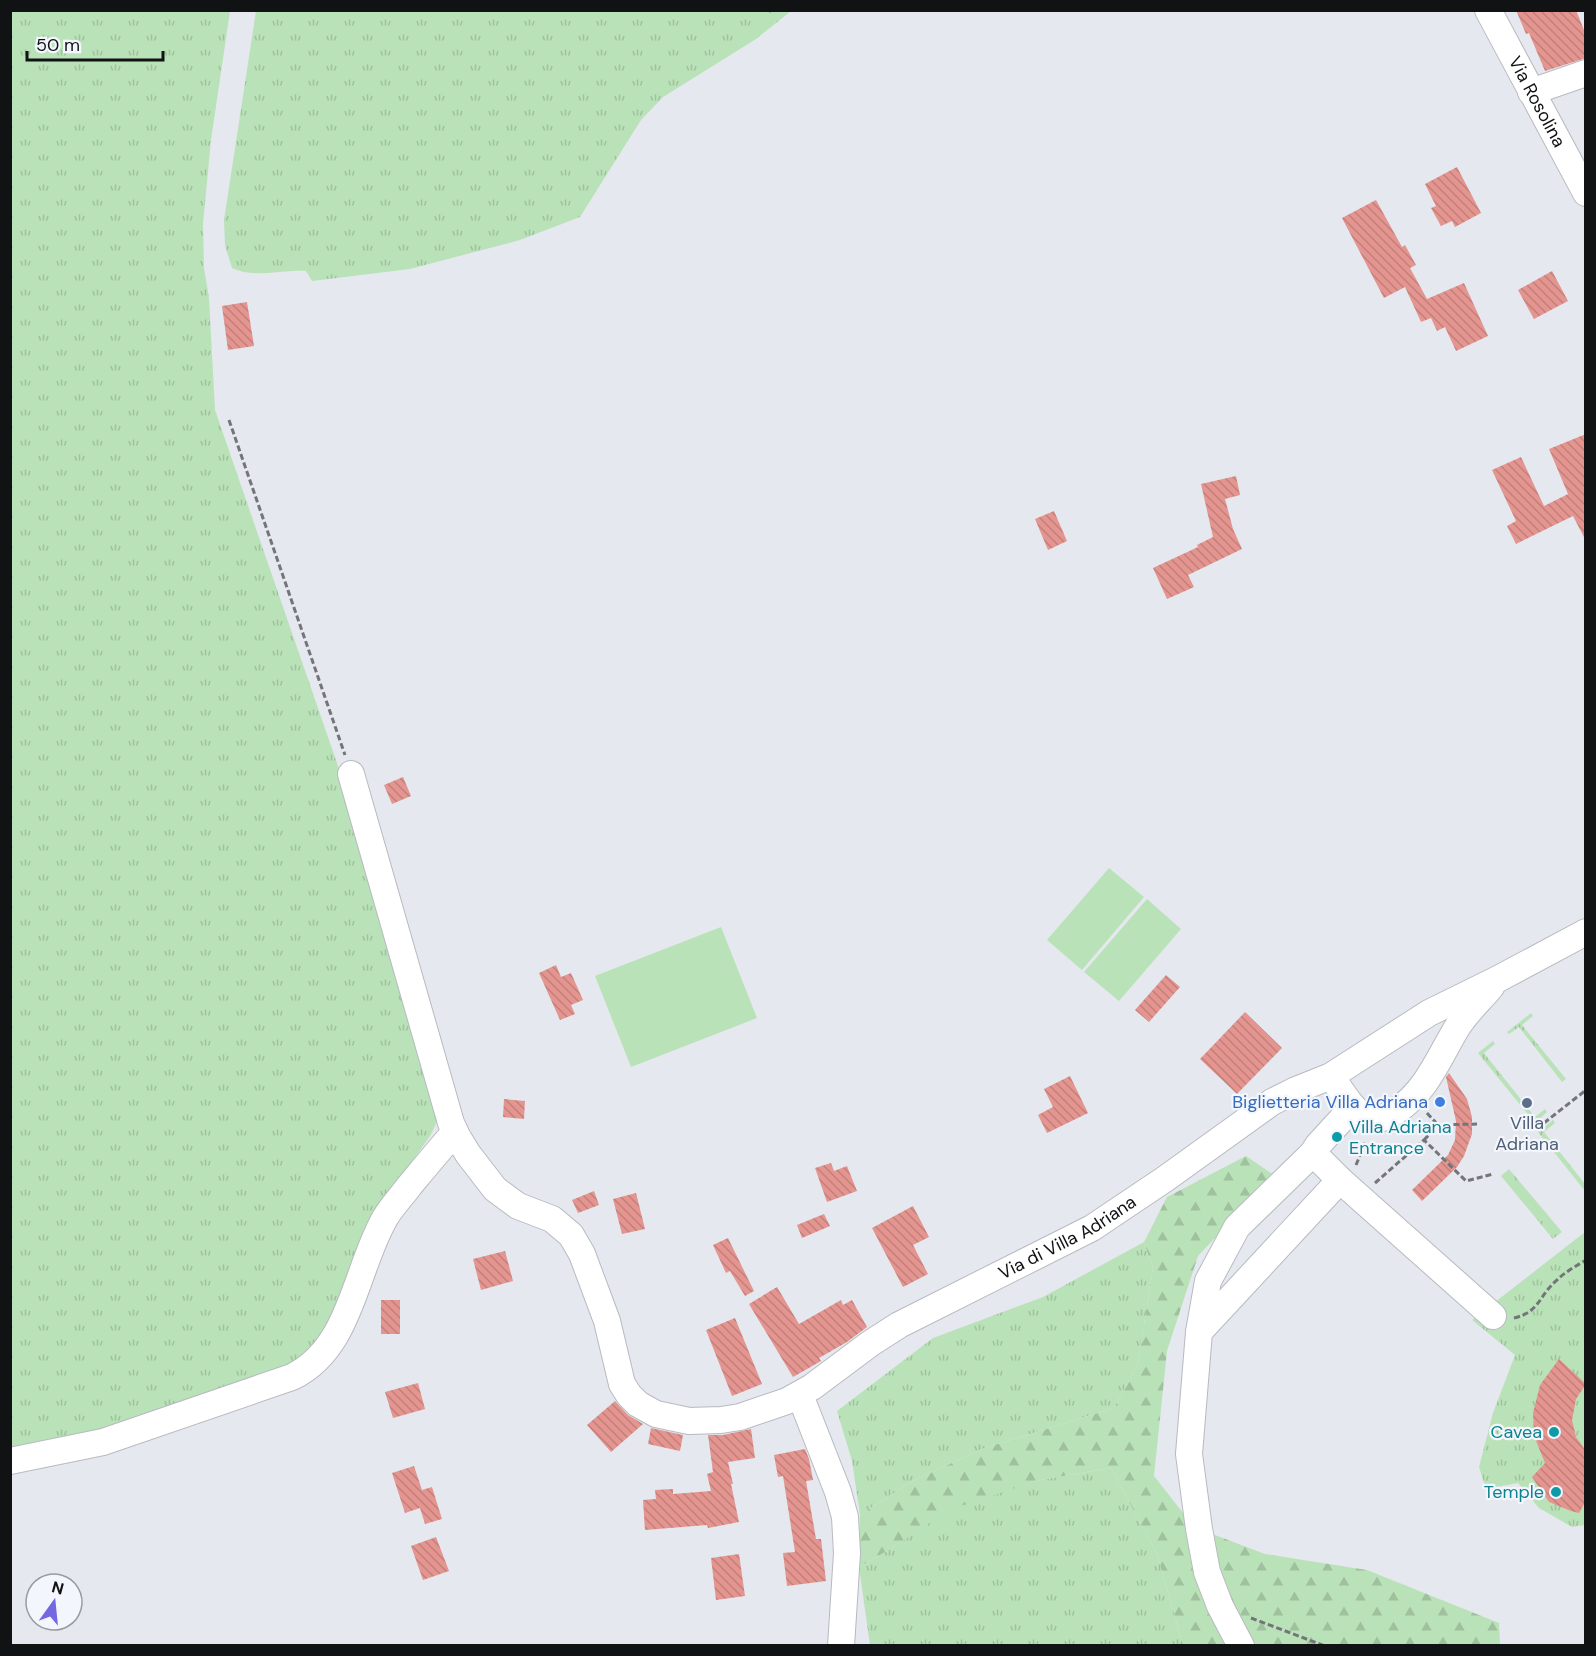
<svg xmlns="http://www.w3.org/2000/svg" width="1596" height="1656" viewBox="0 0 1596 1656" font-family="'DM Sans',sans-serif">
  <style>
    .grass { fill: url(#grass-tufts) }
    .forest { fill: url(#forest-firs) }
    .green { fill: #bae2b8 }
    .building { fill: url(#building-back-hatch) }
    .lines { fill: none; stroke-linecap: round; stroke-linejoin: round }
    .minor-casing { stroke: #b7bac0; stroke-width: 28 }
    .path { stroke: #737579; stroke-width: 3; stroke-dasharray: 6 3; stroke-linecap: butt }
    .minor { stroke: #fff; stroke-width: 26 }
    .shop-dot { fill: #3f7fe0; stroke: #f3f6fc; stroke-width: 2 }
    .service-dot { fill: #5c6f8a; stroke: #f3f6fc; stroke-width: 2 }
    .culture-dot { fill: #0f9aa8; stroke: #f3f6fc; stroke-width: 2 }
    .labels { text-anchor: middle; stroke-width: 4.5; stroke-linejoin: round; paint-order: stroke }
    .street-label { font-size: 18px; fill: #111214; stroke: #f3f6fc }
    .shop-label { font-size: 18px; fill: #366cbe; stroke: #f3f6fc; text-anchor: end }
    .service-label { font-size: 18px; fill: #4e5e75; stroke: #f3f6fc }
    .culture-label { font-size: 18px; fill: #0d838f; stroke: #f3f6fc; text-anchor: end }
  </style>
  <defs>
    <pattern id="grass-tufts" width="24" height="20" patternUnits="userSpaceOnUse" patternTransform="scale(1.5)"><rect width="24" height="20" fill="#bae2b8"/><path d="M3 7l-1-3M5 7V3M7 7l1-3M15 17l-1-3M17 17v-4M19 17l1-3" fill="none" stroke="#9fc19d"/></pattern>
    <pattern id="forest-firs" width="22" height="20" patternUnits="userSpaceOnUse" patternTransform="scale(1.5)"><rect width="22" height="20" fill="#bae2b8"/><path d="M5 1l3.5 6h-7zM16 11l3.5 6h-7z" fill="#9fc19d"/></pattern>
    <pattern id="building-back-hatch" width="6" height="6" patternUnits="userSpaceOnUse" patternTransform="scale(1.5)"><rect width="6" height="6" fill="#e49590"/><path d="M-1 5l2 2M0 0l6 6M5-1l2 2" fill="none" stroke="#c37f7b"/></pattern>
  </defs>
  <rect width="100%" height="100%" fill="#e5e8ef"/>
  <!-- grass -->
  <path class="grass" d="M10,11H230L211,140L203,224L204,268L209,298L215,410L338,766L389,929L437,1107L436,1124L430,1136L377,1211L355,1255L336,1311L322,1342L300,1362L101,1431L10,1450Z
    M256,11V10L791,11L756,39L663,97L641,120L580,217L520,240L410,269L312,281L306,271C282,269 254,279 232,268L225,245L224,220Z
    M1531,1013L1533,1016L1522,1025L1566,1079L1562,1082L1519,1027L1509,1034L1507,1032Z
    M1493,1041L1495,1044L1484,1053L1535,1117L1545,1109L1547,1112L1535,1123L1478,1053Z
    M1553,1120L1555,1123L1544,1132L1585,1184V1191L1538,1132Z
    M1509,1169L1562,1232L1553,1239L1501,1176Z
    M1585,1232V1525L1572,1527L1539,1508L1518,1483L1486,1489L1479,1467L1493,1413L1515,1355L1472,1320Z
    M1144,1242L1153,1268L1138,1363L1114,1408L982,1449L911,1482L860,1515L852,1461L837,1411L933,1338L1043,1297Z
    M1111,1468L1157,1554L1183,1645H870L859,1567L892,1548L951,1507L1039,1480Z"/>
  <!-- forest -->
  <path class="forest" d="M1246,1156L1274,1175L1198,1256L1167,1351L1154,1476L1194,1527L1265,1554L1367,1570L1499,1623L1500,1645H1183L1157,1554L1111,1468L1039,1480L949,1510L892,1548L859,1567L860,1515L911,1482L982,1449L1114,1408L1138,1363L1153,1268L1144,1242L1167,1197Z"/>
  <!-- green -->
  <path class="green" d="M1109,868L1144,897L1082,970L1047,940Z
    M1147,899L1181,929L1119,1001L1084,972Z
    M721,927L757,1018L631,1067L595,976Z"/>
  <!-- building -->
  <path class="building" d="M1516,10H1576L1586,35V58L1545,71L1529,33L1526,34Z
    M1457,167L1481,213L1455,227L1452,221L1441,226L1431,208L1436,206L1425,184Z
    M1376,200L1402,247L1405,245L1416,265L1410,268L1427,299L1464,283L1488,336L1456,351L1445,327L1437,331L1431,318L1421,322L1405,287L1384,298L1342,218Z
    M1552,271L1568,301L1534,319L1518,290Z
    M247,302L254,346L228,350L222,306Z
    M1586,434V541L1573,516L1516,544L1507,526L1516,521L1492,470L1521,457L1544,506L1568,494L1549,449Z
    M1236,476L1240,495L1225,499L1233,529L1242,549L1188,575L1194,587L1167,599L1153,568L1198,547L1197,545L1213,537L1201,484Z
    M1054,511L1067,541L1048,550L1035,519Z
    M403,777L411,796L392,804L384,785Z
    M556,965L561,977L571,973L583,1000L571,1005L575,1014L560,1020L539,973Z
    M1166,975L1180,987L1149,1022L1135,1010Z
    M1245,1012L1282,1048L1237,1094L1200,1059Z
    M1449,1073L1467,1099L1472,1117V1134L1464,1156L1457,1167L1422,1201L1412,1190L1448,1155L1455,1140L1456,1121L1446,1077Z
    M1070,1076L1088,1113L1047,1133L1038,1115L1053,1107L1044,1089Z
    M504,1099L525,1101L524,1119L503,1117Z
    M831,1163L834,1171L847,1166L857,1191L827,1202L815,1168Z
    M594,1191L599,1205L578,1213L572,1200Z
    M636,1193L645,1229L622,1234L613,1199Z
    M913,1206L929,1237L913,1245L928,1274L903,1287L872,1228Z
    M824,1214L830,1226L802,1238L797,1225Z
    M728,1238L754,1291L745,1296L730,1271L726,1273L713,1245Z
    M505,1251L513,1281L481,1290L473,1259Z
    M777,1287L799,1324L841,1300L843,1305L852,1300L867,1327L847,1342L819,1358L821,1361L793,1377L749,1304Z
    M381,1300H400V1334H381Z
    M735,1318L762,1384L732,1396L706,1330Z
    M1559,1359L1586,1384L1576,1399L1572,1420L1576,1437L1586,1451V1501L1579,1513L1571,1511L1549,1502L1532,1477L1545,1463L1534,1436L1533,1413L1540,1385Z
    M418,1383L425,1409L393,1418L385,1392Z
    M615,1401L628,1415L643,1424L611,1452L587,1425Z
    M651,1428L683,1435L680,1451L648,1444Z
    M751,1429L755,1458L728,1462L733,1484H731L739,1522L708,1528L707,1525L645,1530L643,1500L656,1499L655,1490L673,1489V1494L711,1491L707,1474L713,1472L708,1435H723Z
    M805,1449L809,1459L813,1480L806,1481L816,1539H821L826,1581L787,1586L783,1553L795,1552L783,1476L778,1477L774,1455Z
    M414,1466L422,1490L432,1487L442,1519L425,1524L420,1508L405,1513L392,1473Z
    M436,1537L449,1571L423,1580L411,1546Z
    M739,1554L745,1596L716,1600L711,1558Z"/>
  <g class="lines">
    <defs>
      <g id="minor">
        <path id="s1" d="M1488,10L1586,193"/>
        <path d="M1531,92L1586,73"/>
        <path id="s2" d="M351,774L451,1123L457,1136L468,1154L495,1189L518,1206L552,1219L571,1235L582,1254L607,1321L622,1384L629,1395L638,1404L656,1414L689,1421L721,1420L740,1417L787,1401L812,1387L871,1343L899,1325L1092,1228L1165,1179L1272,1102L1296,1090L1331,1076L1429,1013L1498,979L1586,932"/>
        <path d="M1331,1076C1339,1087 1353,1112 1366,1118C1378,1122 1386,1117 1396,1111C1427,1091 1439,1057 1458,1026C1467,1012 1480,1000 1491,987"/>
        <path d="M1313,1153L1318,1145L1353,1107"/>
        <path d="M1199,1332L1208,1281L1237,1227L1313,1153L1340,1180L1493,1316"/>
        <path d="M800,1395L838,1492L845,1517L847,1553L841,1646"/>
        <path d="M10,1461L103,1442L292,1377C351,1349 355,1270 385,1218C392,1206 402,1196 410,1185C425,1167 439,1150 455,1132"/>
        <path d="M1241,1646L1220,1606L1207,1572L1199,1529L1189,1454L1199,1332L1340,1180"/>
      </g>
    </defs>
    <!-- minor casing -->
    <use href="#minor" class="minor-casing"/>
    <!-- path -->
    <path class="path" d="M769,12L770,10
      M229,420L345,755
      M1427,1113L1438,1125
      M1544,1123L1586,1090
      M1424,1140L1438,1125L1477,1124
      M1356,1165L1366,1141
      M1375,1183L1424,1140L1466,1181L1493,1174
      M1514,1318C1540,1312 1539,1295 1557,1280C1565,1272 1576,1266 1586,1260
      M1251,1618L1325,1646"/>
    <!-- minor -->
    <use href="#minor" class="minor"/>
  </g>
  <!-- markers -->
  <circle class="shop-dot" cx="1440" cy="1102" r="6"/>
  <circle class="service-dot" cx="1527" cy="1103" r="6"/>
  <g class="culture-dot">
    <circle cx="1337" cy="1137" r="6"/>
    <circle cx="1554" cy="1432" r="6"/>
    <circle cx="1556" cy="1492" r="6"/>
  </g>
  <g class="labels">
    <!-- street labels -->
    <g class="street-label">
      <text dy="6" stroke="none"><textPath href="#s1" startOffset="104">Via Rosolina</textPath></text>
      <text dy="6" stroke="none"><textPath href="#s2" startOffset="1197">Via di Villa Adriana</textPath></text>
    </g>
    <!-- shop labels -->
    <g class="shop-label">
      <text x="1428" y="1108">Biglietteria Villa Adriana</text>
    </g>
    <!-- service labels -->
    <g class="service-label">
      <text x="1527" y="1129">Villa<tspan x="1527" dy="21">Adriana</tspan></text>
    </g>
    <!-- culture labels -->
    <g class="culture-label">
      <text x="1349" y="1133" text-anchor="start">Villa Adriana<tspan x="1349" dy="21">Entrance</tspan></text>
      <text x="1542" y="1438">Cavea</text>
      <text x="1544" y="1498">Temple</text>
    </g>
  </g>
  <!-- border -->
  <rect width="1596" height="1656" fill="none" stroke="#111214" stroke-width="24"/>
  <!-- north arrow -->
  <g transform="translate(54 1602) rotate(15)"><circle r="28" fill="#f3f6fc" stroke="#999b9f" stroke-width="1.5"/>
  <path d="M0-4.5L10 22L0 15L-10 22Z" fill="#7467e2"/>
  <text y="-9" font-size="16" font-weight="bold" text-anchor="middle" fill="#111214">N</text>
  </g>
  <!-- scale -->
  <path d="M27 51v9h136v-9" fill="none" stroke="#111214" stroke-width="3"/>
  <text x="36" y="51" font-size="18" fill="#111214" stroke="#f3f6fc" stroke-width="4.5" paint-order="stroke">50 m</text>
</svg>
